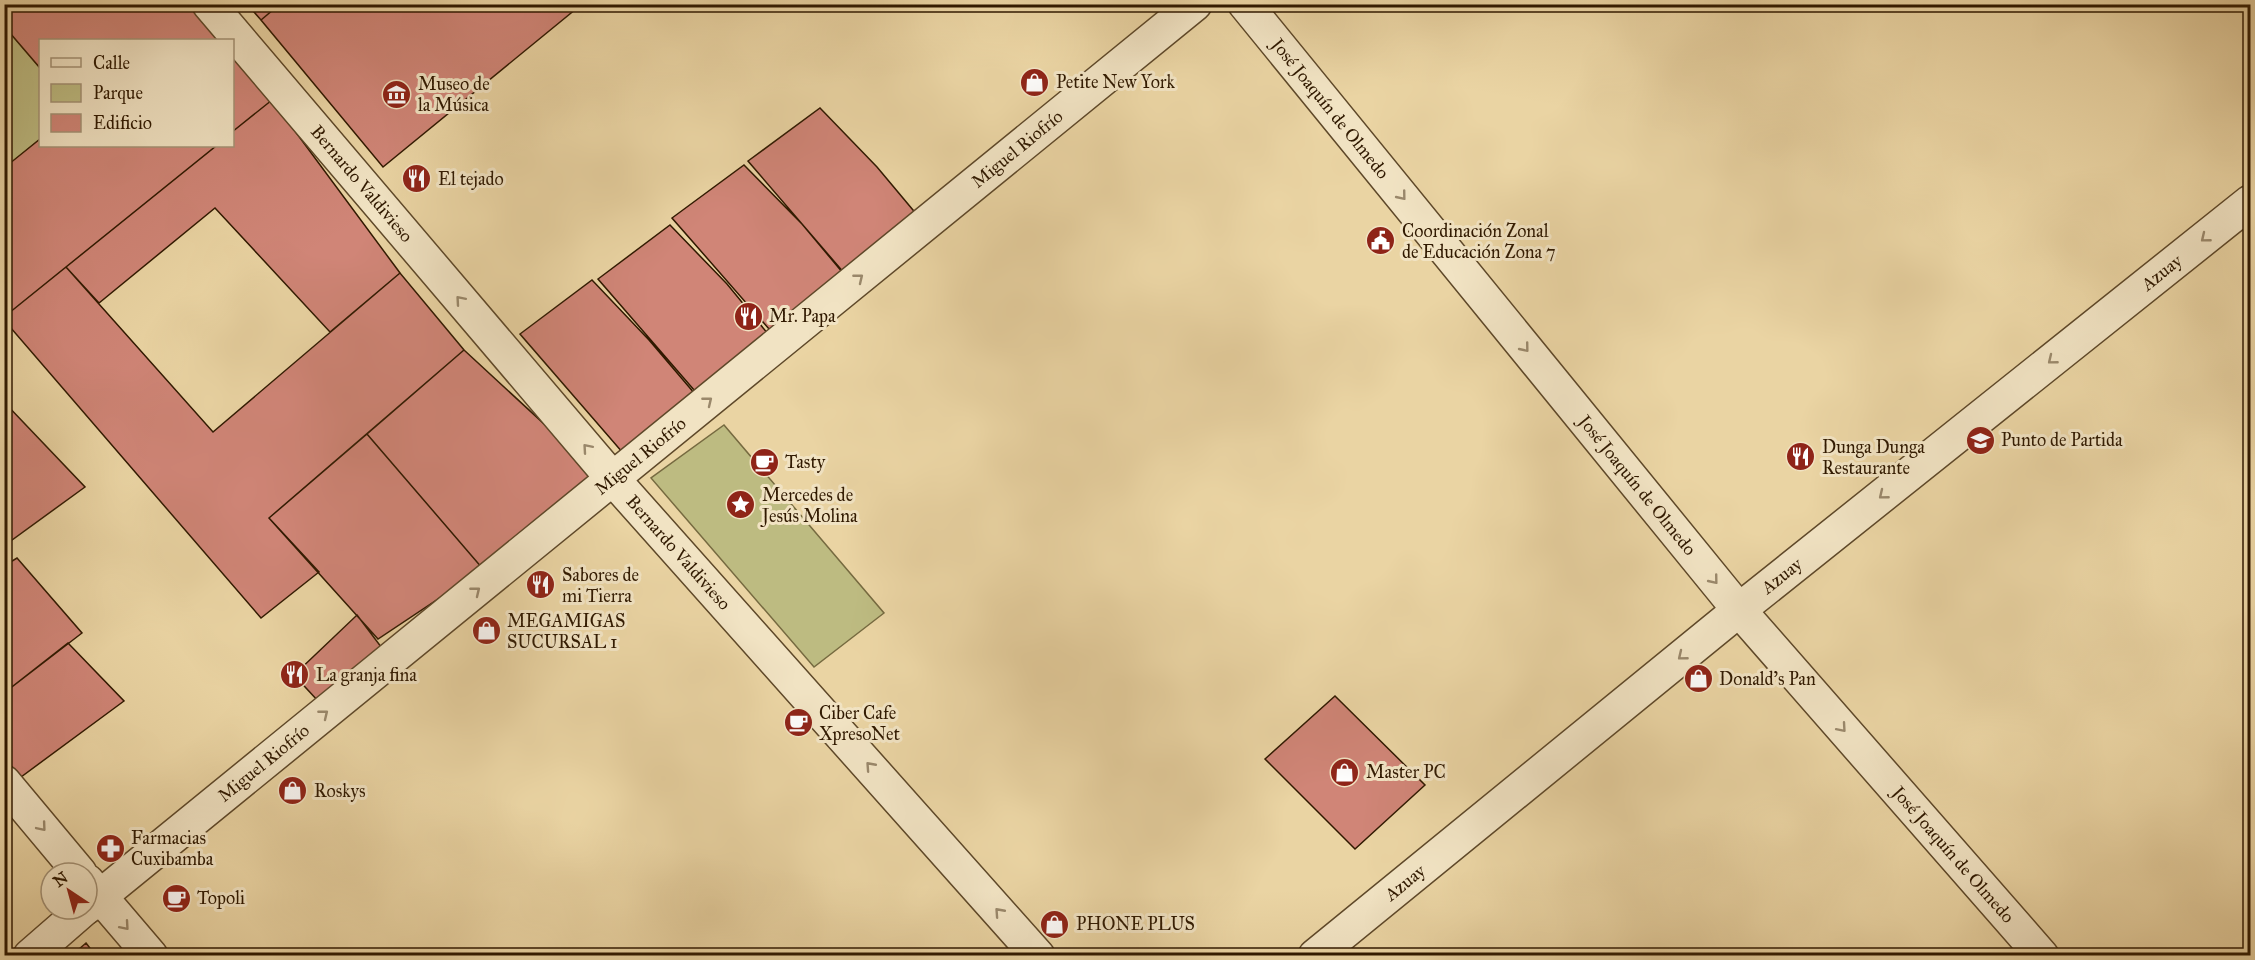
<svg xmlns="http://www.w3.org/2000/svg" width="2255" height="960" viewBox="0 0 2255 960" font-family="'IM FELL Great Primer',serif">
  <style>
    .green { fill: #bdbb81; stroke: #766a40; stroke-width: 1.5 }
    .building { fill: #d08577; stroke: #301900; stroke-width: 1.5 }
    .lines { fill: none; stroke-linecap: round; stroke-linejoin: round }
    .minor-casing { stroke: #5e4829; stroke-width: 36 }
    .minor { stroke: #f1e3c3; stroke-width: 33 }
    .oneway { stroke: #9a886b }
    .labels { text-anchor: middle; stroke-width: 6; stroke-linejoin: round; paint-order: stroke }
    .poi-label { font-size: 18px; fill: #301900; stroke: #f1e3c3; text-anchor: start }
    .street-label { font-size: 18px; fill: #301900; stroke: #f1e3c3 }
  </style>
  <rect width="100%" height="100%" fill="#ead4a3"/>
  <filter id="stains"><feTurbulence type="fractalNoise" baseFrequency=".00333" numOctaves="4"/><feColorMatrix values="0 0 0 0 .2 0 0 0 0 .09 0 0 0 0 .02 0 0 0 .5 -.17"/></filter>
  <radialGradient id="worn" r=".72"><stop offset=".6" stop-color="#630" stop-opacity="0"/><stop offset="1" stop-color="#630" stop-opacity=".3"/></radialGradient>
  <!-- green -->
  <path class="green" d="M4,26L40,68V139L5,168Z
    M724,425L884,613L814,667L651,478Z"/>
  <!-- building -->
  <path class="building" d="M4,4H189L220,40H40V68L4,26Z
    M247,4H280L261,20Z
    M280,4H582L383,167L261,20Z
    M232,55L272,100L232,132Z
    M272,100L400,273L330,332L215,208L99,303L66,267L216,146H232V132Z
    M820,108L877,167L923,222L851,281L748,161Z
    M40,139V146H216L4,317V168Z
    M744,165L802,224L848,279L776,337L672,218Z
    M670,225L727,284L773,340L701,398L598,279Z
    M66,267L213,432L400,273L464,350L269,518L319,572L261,618L4,320V317Z
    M592,280L649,340L695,394L623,453L520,334Z
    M464,350L608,483L483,569L367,434Z
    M4,402L85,487L12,540L4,532Z
    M367,434L483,569L378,639L269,518Z
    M17,558L82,633L4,693V566Z
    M357,615L391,660L319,702L294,675Z
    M68,643L124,701L21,777L4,758V693Z
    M1335,696L1425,785L1355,849L1265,759Z
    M86,943L96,956H71Z"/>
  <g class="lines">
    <defs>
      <g id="minor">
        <path id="s1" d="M209,4L613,479L1038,956"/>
        <path id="s2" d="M1245,4L1739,610L2042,956"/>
        <path d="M4,782L80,873"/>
        <path d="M87,881L151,956"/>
        <path id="s3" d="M87,907L1195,4"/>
        <path d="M30,956L84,909"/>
        <path id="s4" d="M1315,956L1739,610L2250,202"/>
      </g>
    </defs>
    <!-- minor casing -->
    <use href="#minor" class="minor-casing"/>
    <!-- minor -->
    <use href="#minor" class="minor"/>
  </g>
  <!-- one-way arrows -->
  <defs><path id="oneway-chevron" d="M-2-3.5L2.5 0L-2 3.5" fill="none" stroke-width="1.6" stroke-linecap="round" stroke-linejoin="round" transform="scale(1.5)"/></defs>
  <g class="oneway">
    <use href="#oneway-chevron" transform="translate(1402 196) rotate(51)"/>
    <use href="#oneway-chevron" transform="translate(2205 238) rotate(141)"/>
    <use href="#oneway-chevron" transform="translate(859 278) rotate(-39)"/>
    <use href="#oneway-chevron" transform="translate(460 300) rotate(-131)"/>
    <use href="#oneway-chevron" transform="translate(1525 348) rotate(51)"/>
    <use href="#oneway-chevron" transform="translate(2052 360) rotate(141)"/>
    <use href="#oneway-chevron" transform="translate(708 401) rotate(-39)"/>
    <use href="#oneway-chevron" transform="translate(587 448) rotate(-131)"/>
    <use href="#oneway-chevron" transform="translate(1883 495) rotate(141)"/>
    <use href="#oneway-chevron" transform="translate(1714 580) rotate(51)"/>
    <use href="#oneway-chevron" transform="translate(476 591) rotate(-39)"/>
    <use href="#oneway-chevron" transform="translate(1682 656) rotate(141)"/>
    <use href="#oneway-chevron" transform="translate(324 714) rotate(-39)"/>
    <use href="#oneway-chevron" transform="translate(1842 728) rotate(49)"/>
    <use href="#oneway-chevron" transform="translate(870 766) rotate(-132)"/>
    <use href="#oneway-chevron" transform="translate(42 827) rotate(50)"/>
    <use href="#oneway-chevron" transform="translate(999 912) rotate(-132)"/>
    <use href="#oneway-chevron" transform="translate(125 926) rotate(49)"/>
  </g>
  <!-- icons -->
  <defs>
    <symbol id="shop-disc" viewBox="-11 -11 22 22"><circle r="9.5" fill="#8f2418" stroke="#f1e3c3"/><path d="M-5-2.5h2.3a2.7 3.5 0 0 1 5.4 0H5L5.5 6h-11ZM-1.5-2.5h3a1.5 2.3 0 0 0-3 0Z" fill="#fff"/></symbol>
    <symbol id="museum-disc" viewBox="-11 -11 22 22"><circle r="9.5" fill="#8f2418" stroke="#f1e3c3"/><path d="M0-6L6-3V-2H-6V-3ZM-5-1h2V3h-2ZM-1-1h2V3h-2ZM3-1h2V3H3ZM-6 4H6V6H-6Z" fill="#fff"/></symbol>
    <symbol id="restaurant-disc" viewBox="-11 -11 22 22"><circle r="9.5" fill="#8f2418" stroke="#f1e3c3"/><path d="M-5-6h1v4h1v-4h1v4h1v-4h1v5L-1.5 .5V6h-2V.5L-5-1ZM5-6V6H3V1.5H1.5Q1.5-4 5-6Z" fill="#fff"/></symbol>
    <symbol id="civic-disc" viewBox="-11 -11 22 22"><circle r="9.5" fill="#8f2418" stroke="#f1e3c3"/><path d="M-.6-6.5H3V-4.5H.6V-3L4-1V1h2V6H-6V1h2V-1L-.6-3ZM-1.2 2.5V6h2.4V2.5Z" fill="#fff"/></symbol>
    <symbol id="school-disc" viewBox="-11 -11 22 22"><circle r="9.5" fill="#8f2418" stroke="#f1e3c3"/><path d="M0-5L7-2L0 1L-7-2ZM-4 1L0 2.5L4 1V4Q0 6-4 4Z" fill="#fff"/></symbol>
    <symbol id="cafe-disc" viewBox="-11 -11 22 22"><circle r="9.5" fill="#8f2418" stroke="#f1e3c3"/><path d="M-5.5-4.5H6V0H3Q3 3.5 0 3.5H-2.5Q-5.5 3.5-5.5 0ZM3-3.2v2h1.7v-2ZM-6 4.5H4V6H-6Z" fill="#fff"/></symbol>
    <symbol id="sight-disc" viewBox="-11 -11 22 22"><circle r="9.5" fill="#8f2418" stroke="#f1e3c3"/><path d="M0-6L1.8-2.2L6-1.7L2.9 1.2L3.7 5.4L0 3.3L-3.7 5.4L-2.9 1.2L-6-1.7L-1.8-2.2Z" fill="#fff"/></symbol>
    <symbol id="pharmacy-disc" viewBox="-11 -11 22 22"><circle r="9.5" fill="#8f2418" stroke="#f1e3c3"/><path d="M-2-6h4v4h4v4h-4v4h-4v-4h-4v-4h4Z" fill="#fff"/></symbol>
  </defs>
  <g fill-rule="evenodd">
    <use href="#shop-disc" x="1018" y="66" width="33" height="33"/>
    <use href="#museum-disc" x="380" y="78" width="33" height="33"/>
    <use href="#restaurant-disc" x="400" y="162" width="33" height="33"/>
    <use href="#civic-disc" x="1364" y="224" width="33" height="33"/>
    <use href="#restaurant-disc" x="732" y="300" width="33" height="33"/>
    <use href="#school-disc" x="1964" y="424" width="33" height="33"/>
    <use href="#restaurant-disc" x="1784" y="440" width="33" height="33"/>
    <use href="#cafe-disc" x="748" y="446" width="33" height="33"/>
    <use href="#sight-disc" x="724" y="488" width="33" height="33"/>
    <use href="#restaurant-disc" x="524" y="568" width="33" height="33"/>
    <use href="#shop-disc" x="470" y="614" width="33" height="33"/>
    <use href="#restaurant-disc" x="278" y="658" width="33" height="33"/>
    <use href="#shop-disc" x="1682" y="662" width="33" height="33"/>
    <use href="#cafe-disc" x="782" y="706" width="33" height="33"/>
    <use href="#shop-disc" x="1328" y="756" width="33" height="33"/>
    <use href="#shop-disc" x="276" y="774" width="33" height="33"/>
    <use href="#pharmacy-disc" x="94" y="832" width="33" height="33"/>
    <use href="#cafe-disc" x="160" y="882" width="33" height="33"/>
    <use href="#shop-disc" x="1038" y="908" width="33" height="33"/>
  </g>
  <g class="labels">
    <!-- poi labels -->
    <g class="poi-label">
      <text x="1056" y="88">Petite New York</text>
      <text x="418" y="90">Museo de<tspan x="418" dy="21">la Música</tspan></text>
      <text x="438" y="185">El tejado</text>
      <text x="1402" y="237">Coordinación Zonal<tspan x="1402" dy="21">de Educación Zona 7</tspan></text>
      <text x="769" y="322">Mr. Papa</text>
      <text x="2001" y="446">Punto de Partida</text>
      <text x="1822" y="453">Dunga Dunga<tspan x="1822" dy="21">Restaurante</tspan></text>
      <text x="785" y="468">Tasty</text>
      <text x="762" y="501">Mercedes de<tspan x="762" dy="21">Jesús Molina</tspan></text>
      <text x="562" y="581">Sabores de<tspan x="562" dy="21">mi Tierra</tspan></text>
      <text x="507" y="627">MEGAMIGAS<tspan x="507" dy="21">SUCURSAL 1</tspan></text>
      <text x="316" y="681">La granja fina</text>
      <text x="1719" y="685">Donald's Pan</text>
      <text x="819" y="719">Ciber Cafe<tspan x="819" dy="21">XpresoNet</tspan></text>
      <text x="1366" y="778">Master PC</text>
      <text x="314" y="797">Roskys</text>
      <text x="131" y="844">Farmacias<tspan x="131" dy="21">Cuxibamba</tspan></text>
      <text x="197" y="904">Topoli</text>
      <text x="1076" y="930">PHONE PLUS</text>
    </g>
    <!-- street labels -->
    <g class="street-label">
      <text dy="6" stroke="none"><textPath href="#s2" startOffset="135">José Joaquín de Olmedo</textPath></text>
      <text dy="6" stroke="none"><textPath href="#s3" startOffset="1200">Miguel Riofrío</textPath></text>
      <text dy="6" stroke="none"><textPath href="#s1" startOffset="236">Bernardo Valdivieso</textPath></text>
      <text dy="6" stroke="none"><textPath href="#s4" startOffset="1088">Azuay</textPath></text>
      <text dy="6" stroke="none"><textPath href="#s3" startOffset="714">Miguel Riofrío</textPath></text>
      <text dy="6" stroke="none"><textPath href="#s2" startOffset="621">José Joaquín de Olmedo</textPath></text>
      <text dy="6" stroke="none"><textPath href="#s1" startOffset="722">Bernardo Valdivieso</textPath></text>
      <text dy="6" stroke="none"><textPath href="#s4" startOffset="602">Azuay</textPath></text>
      <text dy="6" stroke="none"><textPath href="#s3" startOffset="228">Miguel Riofrío</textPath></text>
      <text dy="6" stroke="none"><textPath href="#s2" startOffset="1107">José Joaquín de Olmedo</textPath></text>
      <text dy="6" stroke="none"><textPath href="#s4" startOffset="116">Azuay</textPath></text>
    </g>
  </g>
  <!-- margin -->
  <rect width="2255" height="960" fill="none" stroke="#ead4a3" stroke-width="24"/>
  <rect x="6" y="6" width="2243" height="948" fill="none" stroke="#301900" stroke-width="3"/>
  <rect x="12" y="12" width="2231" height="936" fill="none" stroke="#301900" stroke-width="1.5"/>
  <!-- legend -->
  <rect x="39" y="39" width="195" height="108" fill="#f1e3c3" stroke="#a49275" stroke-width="1.5"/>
  <rect x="51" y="58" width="30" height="9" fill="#f1e3c3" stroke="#a49275" stroke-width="1.5"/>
  <text x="93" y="69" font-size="18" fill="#301900">Calle</text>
  <rect x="51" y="84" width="30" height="18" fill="#bdbb81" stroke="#a49275" stroke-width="1.5"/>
  <text x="93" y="99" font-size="18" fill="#301900">Parque</text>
  <rect x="51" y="114" width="30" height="18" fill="#d08577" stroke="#a49275" stroke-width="1.5"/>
  <text x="93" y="129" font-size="18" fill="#301900">Edificio</text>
  <!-- north arrow -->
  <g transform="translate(69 891) rotate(324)"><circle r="28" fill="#f1e3c3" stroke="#a49275" stroke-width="1.5"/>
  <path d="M0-4.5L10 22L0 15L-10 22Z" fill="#8f2418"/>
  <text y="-9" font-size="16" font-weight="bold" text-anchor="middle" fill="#301900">N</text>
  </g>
  <rect width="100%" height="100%" filter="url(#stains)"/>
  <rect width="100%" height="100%" fill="url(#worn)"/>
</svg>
